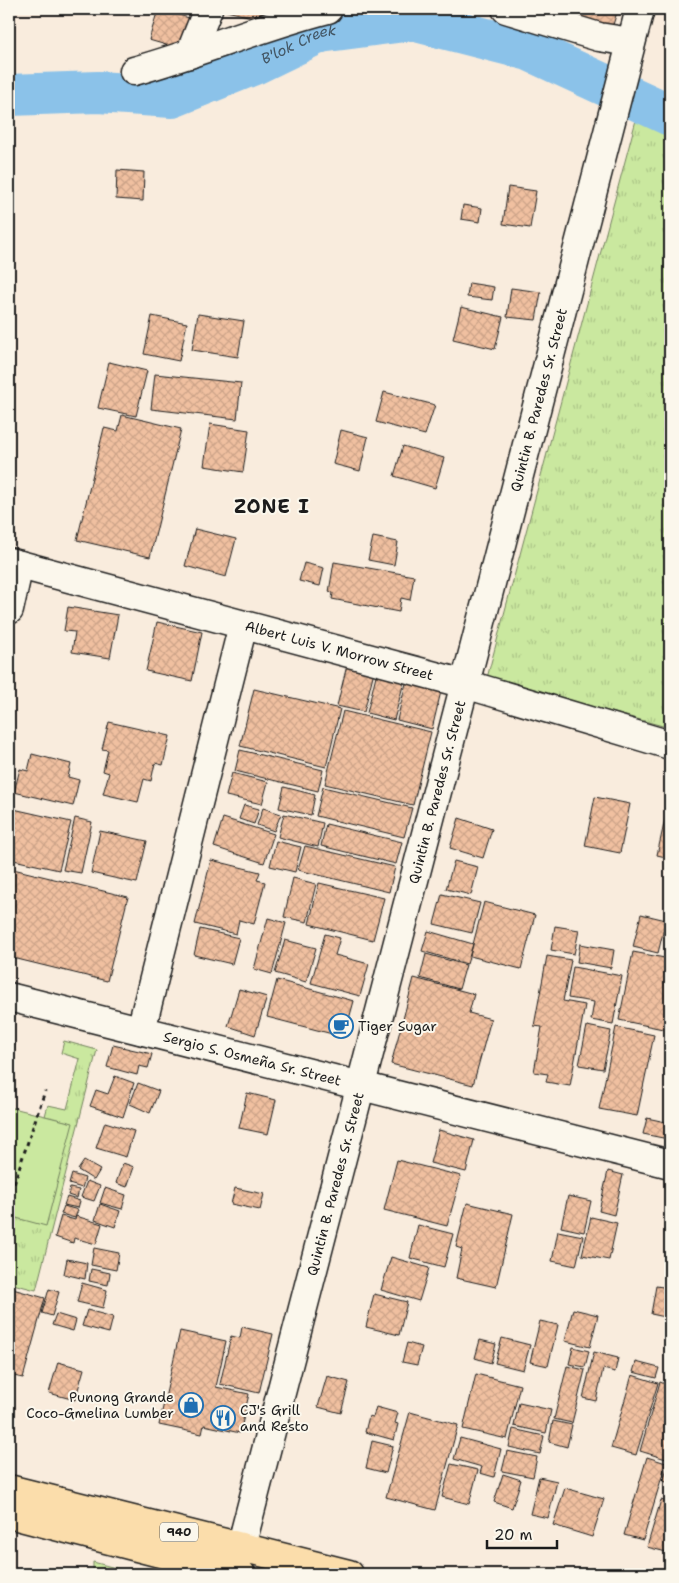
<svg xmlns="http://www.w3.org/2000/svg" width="679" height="1583" viewBox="0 0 679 1583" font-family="'Shantell Sans',sans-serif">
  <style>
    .grass { fill: url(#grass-tufts); stroke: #73825e }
    .park { fill: #cae89f; stroke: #73825e }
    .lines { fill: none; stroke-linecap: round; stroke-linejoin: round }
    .river { stroke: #8bc2e9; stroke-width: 42 }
    .building { fill: url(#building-cross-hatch); stroke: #1c1c1c }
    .minor-casing { stroke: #1c1c1c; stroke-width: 31 }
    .secondary-casing { stroke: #1c1c1c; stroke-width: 31 }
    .trunk-casing { stroke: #1c1c1c; stroke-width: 31 }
    .path { stroke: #1c1c1c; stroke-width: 3; stroke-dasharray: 4 4; stroke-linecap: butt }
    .minor { stroke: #fbf7ec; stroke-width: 28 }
    .secondary { stroke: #fbf7ec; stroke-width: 28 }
    .trunk { stroke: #fbddab; stroke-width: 28 }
    .labels { text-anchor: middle; stroke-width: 4; stroke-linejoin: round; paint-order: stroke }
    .shield { fill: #fbf7ec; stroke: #5f5e5a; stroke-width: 1 }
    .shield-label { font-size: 12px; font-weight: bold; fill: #1c1c1c }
    .street-label { font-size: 14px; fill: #1c1c1c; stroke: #fbf7ec }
    .poi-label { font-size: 14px; fill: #1c1c1c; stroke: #fbf7ec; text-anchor: start }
    .water-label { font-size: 15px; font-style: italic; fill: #435664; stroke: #fbf7ec }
    .district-label { font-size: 19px; font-weight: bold; letter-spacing: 1px; fill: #1c1c1c; stroke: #fbf7ec }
  </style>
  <defs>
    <pattern id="grass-tufts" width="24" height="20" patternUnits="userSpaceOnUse" patternTransform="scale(1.25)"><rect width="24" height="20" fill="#cae89f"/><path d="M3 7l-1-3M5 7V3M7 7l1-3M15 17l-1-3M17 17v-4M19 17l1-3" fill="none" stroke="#adc688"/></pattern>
    <pattern id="building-cross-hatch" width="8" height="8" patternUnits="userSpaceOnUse" patternTransform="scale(1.25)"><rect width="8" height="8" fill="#f0c0a0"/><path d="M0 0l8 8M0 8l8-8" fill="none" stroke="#cda489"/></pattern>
  </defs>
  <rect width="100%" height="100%" fill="#f9ecdd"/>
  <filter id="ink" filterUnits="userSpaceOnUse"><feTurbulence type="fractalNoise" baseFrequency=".02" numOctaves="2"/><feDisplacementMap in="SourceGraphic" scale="10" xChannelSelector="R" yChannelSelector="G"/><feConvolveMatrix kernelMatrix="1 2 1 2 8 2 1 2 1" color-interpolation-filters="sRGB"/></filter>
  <g filter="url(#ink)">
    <!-- grass -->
    <path class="grass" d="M636,120L670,131V728L487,678Z
      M64,1041L97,1050L36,1290L9,1283V1216L46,1225L72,1123L45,1116L48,1105L67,1109L80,1059L61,1053Z
      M93,1562L138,1574H93Z"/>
    <!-- park -->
    <path class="park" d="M9,1107L73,1123L46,1226L9,1216Z"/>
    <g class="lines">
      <!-- river -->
      <path class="river" id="s1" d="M9,95L98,92L172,97L254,64L320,32L412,20L529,50L670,115"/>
    </g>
    <!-- building -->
    <path class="building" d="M158,9L189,18L180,49L149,40Z
      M218,9H272L269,21Z
      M544,9H618L611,31Z
      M117,170L144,172L143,201L116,199Z
      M508,187L536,191L530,228L503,224Z
      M463,205L482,208L480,222L461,219Z
      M469,283L494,287L492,300L467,297Z
      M511,288L541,292L536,320L507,317Z
      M461,307L503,317L495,349L453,339Z
      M198,314L244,321L238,357L192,350Z
      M152,316L187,323L179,361L144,354Z
      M109,362L147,371L136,416L98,408Z
      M155,374L241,383L237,419L151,409Z
      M384,392L435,405L425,435L376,422Z
      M122,415L181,429L150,557L77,540L104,428L118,431Z
      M210,424L249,430L243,472L204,466Z
      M341,430L368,437L360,471L333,464Z
      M403,446L444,458L435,488L394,476Z
      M195,529L236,539L226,577L185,566Z
      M373,537L398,542L394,565L368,560Z
      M334,562L414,576L410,600L401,598L399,612L332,599L333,593L329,592Z
      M304,563L324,568L320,586L299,581Z
      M68,607L118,615L110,658L72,652L75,632L64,631Z
      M157,622L202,632L192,681L146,671Z
      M348,661L375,667L364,712L337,706Z
      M378,667L406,674L394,720L367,713Z
      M408,675L443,683L432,729L397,720Z
      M254,689L340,709L326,767L240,746Z
      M343,711L431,732L413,805L325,784Z
      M109,722L170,736L163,765L155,763L151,781L144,779L138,802L103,794L109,773L103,771L108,750L102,749Z
      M240,750L323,770L318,791L235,771Z
      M32,754L71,764L68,777L79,780L73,806L14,792L20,769L28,771Z
      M232,773L268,782L262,804L226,796Z
      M284,787L315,795L311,815L279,808Z
      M323,787L412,808L404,837L316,816Z
      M595,797L630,804L620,853L585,846Z
      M670,797V858L657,855Z
      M244,805L259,809L254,824L239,819Z
      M9,808L71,822L59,870L9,859Z
      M263,808L281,814L274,831L257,825Z
      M284,814L323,823L318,847L278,837Z
      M75,818L92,822L81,873L63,870Z
      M223,818L274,834L264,863L214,847Z
      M459,818L492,829L483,858L450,848Z
      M326,824L402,842L396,864L321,846Z
      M100,831L147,841L137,883L91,873Z
      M276,841L301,847L295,872L270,866Z
      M305,846L395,867L389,892L298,870Z
      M211,860L260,872L257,880L265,882L254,924L239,920L236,934L195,924Z
      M454,861L478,867L471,895L446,889Z
      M9,868L128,897L107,981L9,957Z
      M293,878L316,884L307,922L284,917Z
      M319,883L384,898L373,940L309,924Z
      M442,894L480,903L472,933L434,924Z
      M484,902L535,915L521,969L470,956Z
      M641,914L666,920L658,953L633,947Z
      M268,918L286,923L272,974L254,969Z
      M555,926L579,930L574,954L551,950Z
      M200,929L239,938L232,964L194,955Z
      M428,931L473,944L467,964L422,951Z
      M325,934L340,938L335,955L369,964L360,996L311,983Z
      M285,940L316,948L306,982L275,973Z
      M580,944L614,950L611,968L577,962Z
      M633,952L670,959V1021L668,1030L619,1020Z
      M426,954L466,965L459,989L420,978Z
      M547,956L571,960L563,1001L585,1005L570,1086L546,1082L548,1074L534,1072L542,1027L534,1026Z
      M573,967L622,976L613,1024L591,1020L594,1002L568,998Z
      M414,978L474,994L469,1013L491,1019L473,1085L391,1064Z
      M277,980L354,1001L344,1037L267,1017Z
      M239,989L267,997L255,1035L228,1026Z
      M587,1026L611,1031L603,1069L579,1065Z
      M616,1027L654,1035L637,1116L599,1109Z
      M9,1043L15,1044L11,1062H9Z
      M113,1045L152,1054L148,1068L139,1066L137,1075L107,1067Z
      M115,1076L134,1083L123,1117L90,1106L96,1090L108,1094Z
      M138,1083L159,1091L150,1113L130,1104Z
      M247,1093L276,1100L268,1134L239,1128Z
      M647,1118L670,1123L668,1139L643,1134Z
      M105,1122L134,1131L126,1157L96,1148Z
      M439,1130L474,1140L466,1172L430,1163Z
      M397,1160L461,1176L447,1226L384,1210Z
      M84,1161L100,1170L94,1180L78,1170Z
      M123,1163L134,1167L127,1187L116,1183Z
      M608,1171L623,1175L614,1215L599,1211Z
      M72,1174L85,1178L82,1188L69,1184Z
      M87,1181L100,1186L94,1201L81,1197Z
      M70,1188L79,1190L77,1198L68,1195Z
      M105,1188L126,1195L122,1209L100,1203Z
      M235,1188L264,1194L260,1210L231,1204Z
      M568,1196L591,1201L584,1232L561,1227Z
      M67,1197L80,1201L78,1208L64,1205Z
      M467,1203L513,1214L496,1287L456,1278L462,1249L456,1247Z
      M100,1204L120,1211L115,1227L95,1220Z
      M64,1206L78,1210L75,1218L61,1214Z
      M61,1216L75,1220L76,1216L102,1224L96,1244L74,1238L73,1243L55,1237Z
      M591,1217L617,1223L609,1260L582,1255Z
      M418,1225L453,1234L444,1267L410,1258Z
      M558,1231L583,1236L576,1266L552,1261Z
      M94,1248L119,1253L116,1270L91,1265Z
      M391,1257L429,1268L419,1301L381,1290Z
      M67,1259L87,1263L85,1279L64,1274Z
      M91,1269L110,1273L108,1285L89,1281Z
      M82,1283L107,1290L103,1308L77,1302Z
      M656,1286L670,1288V1318L651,1314Z
      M9,1288L45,1298L23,1378L9,1375Z
      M49,1289L59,1292L52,1316L42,1313Z
      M374,1294L407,1302L399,1335L366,1327Z
      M573,1309L598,1315L590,1347L565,1341Z
      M87,1310L113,1317L109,1333L82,1326Z
      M56,1314L76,1320L73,1331L52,1325Z
      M540,1321L558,1325L548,1366L530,1362Z
      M242,1327L273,1334L259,1393L220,1384L231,1336L240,1338Z
      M180,1331L226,1341L216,1387L249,1394L240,1433L204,1425L202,1434L159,1425Z
      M502,1338L530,1345L523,1370L495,1363Z
      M480,1340L496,1344L491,1363L475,1358Z
      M407,1343L422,1347L417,1365L402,1362Z
      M573,1347L589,1351L585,1367L569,1364Z
      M594,1352L618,1358L615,1372L603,1369L596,1401L583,1398Z
      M58,1362L84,1369L75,1400L49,1393Z
      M636,1362L659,1368L656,1378L633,1372Z
      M567,1366L585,1370L572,1423L554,1419Z
      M476,1374L520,1385L507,1439L463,1429Z
      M632,1375L658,1383L636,1455L611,1448Z
      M327,1376L349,1382L341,1413L318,1407Z
      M660,1382L670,1386V1445L666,1459L640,1451Z
      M519,1403L551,1410L546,1433L514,1426Z
      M376,1407L398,1413L395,1423L398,1424L394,1440L365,1432L369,1416L373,1417Z
      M410,1412L458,1425L435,1510L386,1497Z
      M553,1421L572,1425L567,1447L549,1442Z
      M513,1429L544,1436L540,1454L509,1447Z
      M460,1438L501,1449L494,1477L480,1473L482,1467L454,1459Z
      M372,1441L393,1446L386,1473L366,1468Z
      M507,1451L537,1457L533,1477L502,1471Z
      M647,1457L666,1463L643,1540L624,1535Z
      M669,1461L670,1462V1483L663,1481Z
      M451,1464L478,1470L469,1504L442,1497Z
      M503,1474L521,1480L512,1508L494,1502Z
      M539,1477L557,1481L548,1518L530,1514Z
      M565,1488L604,1499L592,1537L553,1525Z
      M661,1500L670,1503V1553L647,1547Z"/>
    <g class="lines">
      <defs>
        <g id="minor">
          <path d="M506,9L599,37L631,42"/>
          <path d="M190,54L208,9"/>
          <path d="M134,71C199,53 262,26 328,9"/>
          <path id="s2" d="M9,562L465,684L670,745"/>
          <path d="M9,610L19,565"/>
          <path id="s3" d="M9,997L670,1164"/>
          <path d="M141,1030L243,625"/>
        </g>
        <g id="secondary">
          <path id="s4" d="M241,1547L640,9"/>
        </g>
        <path id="trunk" d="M9,1489L349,1574
          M9,1514L241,1574"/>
      </defs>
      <!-- minor casing -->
      <use href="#minor" class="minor-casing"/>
      <!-- secondary casing -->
      <use href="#secondary" class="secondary-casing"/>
      <!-- trunk casing -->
      <use href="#trunk" class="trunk-casing"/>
      <!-- path -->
      <path class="path" d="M9,1198L45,1091"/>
      <!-- minor -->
      <use href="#minor" class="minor"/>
      <!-- secondary -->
      <use href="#secondary" class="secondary"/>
      <!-- trunk -->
      <use href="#trunk" class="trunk"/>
    </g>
  </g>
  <!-- icons -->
  <defs>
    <symbol id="cafe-ring" viewBox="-11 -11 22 22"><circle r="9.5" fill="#fbf7ec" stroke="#1f6fb2" stroke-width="1.5"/><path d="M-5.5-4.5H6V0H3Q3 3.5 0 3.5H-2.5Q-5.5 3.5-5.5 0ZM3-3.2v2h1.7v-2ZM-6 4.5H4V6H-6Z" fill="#1f6fb2"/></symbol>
    <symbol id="shop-ring" viewBox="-11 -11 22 22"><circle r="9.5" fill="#fbf7ec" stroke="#1f6fb2" stroke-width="1.5"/><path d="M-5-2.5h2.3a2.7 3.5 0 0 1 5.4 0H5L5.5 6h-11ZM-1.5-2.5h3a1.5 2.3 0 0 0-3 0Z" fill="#1f6fb2"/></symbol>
    <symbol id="restaurant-ring" viewBox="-11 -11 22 22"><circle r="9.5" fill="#fbf7ec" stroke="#1f6fb2" stroke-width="1.5"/><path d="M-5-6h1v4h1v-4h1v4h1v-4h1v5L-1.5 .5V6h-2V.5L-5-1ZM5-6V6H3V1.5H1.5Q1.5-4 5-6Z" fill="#1f6fb2"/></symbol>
  </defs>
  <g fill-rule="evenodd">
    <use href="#cafe-ring" x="327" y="1012" width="28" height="28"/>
    <use href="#shop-ring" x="177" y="1391" width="28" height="28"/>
    <use href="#restaurant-ring" x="209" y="1404" width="28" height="28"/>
  </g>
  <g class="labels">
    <!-- shield labels -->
    <rect class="shield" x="160" y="1522.5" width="38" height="19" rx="4"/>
    <g class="shield-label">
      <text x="179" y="1536">940</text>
    </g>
    <!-- street labels -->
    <g class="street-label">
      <text dy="5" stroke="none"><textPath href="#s4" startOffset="1185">Quintin B. Paredes Sr. Street</textPath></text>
      <text dy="5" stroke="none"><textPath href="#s2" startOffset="342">Albert Luis V. Morrow Street</textPath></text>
      <text dy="5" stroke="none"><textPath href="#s4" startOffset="780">Quintin B. Paredes Sr. Street</textPath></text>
      <text dy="5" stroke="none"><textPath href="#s3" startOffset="251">Sergio S. Osmeña Sr. Street</textPath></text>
      <text dy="5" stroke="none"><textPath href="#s4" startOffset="375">Quintin B. Paredes Sr. Street</textPath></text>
    </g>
    <!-- poi labels -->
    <g class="poi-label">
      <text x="358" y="1031">Tiger Sugar</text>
      <text x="174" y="1402" text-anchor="end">Punong Grande<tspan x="174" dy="16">Coco-Gmelina Lumber</tspan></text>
      <text x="240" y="1415">CJ's Grill<tspan x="240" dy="16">and Resto</tspan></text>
    </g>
    <!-- water labels -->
    <g class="water-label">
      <text dy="5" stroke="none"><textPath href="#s1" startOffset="301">B'lok Creek</textPath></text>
    </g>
    <!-- district labels -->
    <g class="district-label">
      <text x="272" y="513">ZONE I</text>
    </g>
  </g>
  <!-- margin -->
  <rect width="679" height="1583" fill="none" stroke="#fbf7ec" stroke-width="30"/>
  <rect x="15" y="15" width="649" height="1553" fill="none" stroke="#1c1c1c" stroke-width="2" filter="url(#ink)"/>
  <!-- scale -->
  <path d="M487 1540v8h70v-8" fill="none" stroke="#1c1c1c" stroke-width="2.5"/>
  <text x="494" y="1540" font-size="15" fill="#1c1c1c" stroke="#fbf7ec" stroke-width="4" paint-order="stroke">20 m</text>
</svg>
